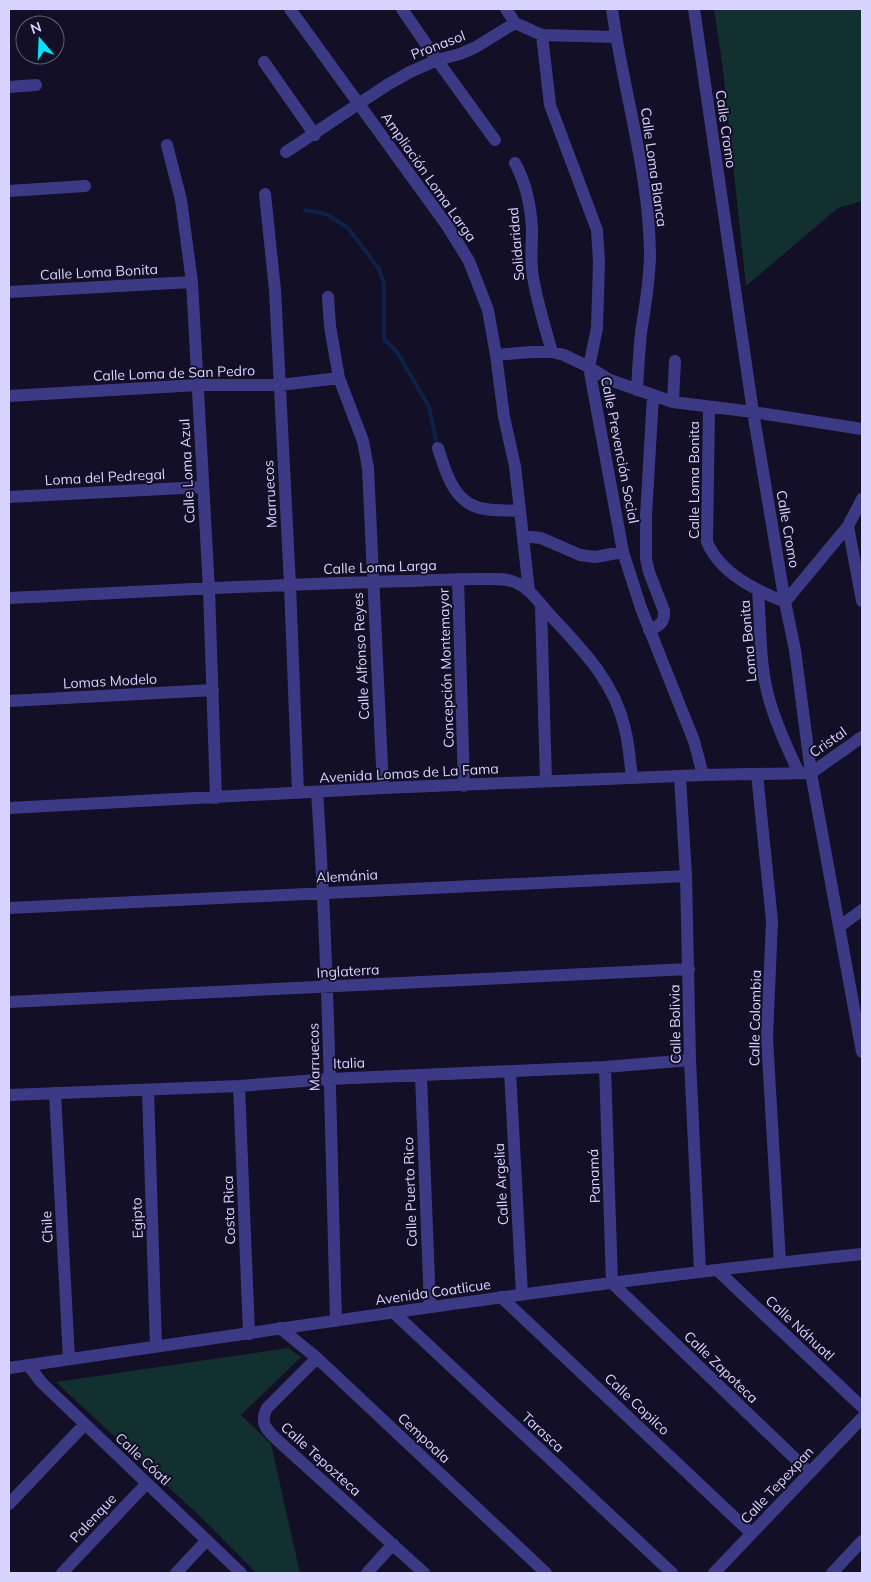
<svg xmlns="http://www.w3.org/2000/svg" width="871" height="1582" viewBox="0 0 871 1582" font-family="Mulish,sans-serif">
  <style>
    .green { fill: #12302f }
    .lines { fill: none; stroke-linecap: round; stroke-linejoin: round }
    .stream { stroke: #0c2248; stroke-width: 4 }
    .minor { stroke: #3d3a85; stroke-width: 12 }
    .tertiary { stroke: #3d3a85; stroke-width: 12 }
    .labels { text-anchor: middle; stroke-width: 4; stroke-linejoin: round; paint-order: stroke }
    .street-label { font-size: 14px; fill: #d9d4ff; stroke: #130f26 }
  </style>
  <rect width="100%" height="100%" fill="#130f26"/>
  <!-- green -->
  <path class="green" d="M714,9H862V201L838,208L746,286L722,62Z
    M288,1348L301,1357L241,1415L271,1444L300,1573H256L209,1525L56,1382Z"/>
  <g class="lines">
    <!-- stream -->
    <path class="stream" d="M305,210L326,214L348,228L379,269L384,284V339L397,352L429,407L436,440"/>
    <!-- minor -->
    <path class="minor" d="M290,9L448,227L469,261L488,310L496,355L504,417L515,466L529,591
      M402,9L437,60L495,140
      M506,9L515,23
      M612,9C623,90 649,171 650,253C650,280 645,306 641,333C639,352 638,371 637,390
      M694,9L753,412L785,602L795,650L811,773L862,1052
      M542,35L550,105L597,230L599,262L597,328L589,367L623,552L641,608L694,741L703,775
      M264,62L315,135
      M9,87L36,85
      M167,145L181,200L192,282L209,590L216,798
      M286,152L387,85L410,72L437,60L460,54L476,47L515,23L542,35L616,37
      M515,163C526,183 531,208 532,230C532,246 530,261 533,277C537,302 545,327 552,352
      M9,191L85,186
      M265,194L275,290L290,585L298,793
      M9,292L192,282
      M328,297L330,326L339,378L363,441L368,468L383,788
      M496,355L531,352H552L564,355L589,367L610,380L673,402L753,412L862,429
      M9,396L198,385H280L339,378
      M673,402L675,361
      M709,407L707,542C720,573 755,590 785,602L848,526L862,499
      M438,448C446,473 454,505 485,509C496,511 508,510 520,511
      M9,497L202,487
      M848,526L862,601
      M523,536L541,538L580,555L595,557L623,552
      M458,579L464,786
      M758,591C761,628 759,666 770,702C777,726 788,750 799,773
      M9,598C142,592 275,584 408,581C434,580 459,579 484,579C495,579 507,578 517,583C532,590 541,606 552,617C583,650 615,683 625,729C629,745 630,762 632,778
      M541,606L546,781
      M649,630C659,626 665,623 664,611L649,572L646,559V516L653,396
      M9,701L213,690
      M757,774L772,921L767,1038L780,1262
      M680,777L686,876L690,1060L700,1271
      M317,792C329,968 331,1145 336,1321
      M9,808L383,788L703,775L811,773L862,737
      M9,908L686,876
      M839,927L862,910
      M9,1002L689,969
      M605,1067L612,1283L809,1472
      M510,1071L522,1294
      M421,1076L430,1307
      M239,1086L249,1334
      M148,1090L156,1346
      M55,1093L69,1359
      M9,1095L239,1086L329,1079L605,1067L690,1060
      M717,1270L862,1407
      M501,1297L751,1533
      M393,1312L672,1573
      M280,1328L317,1358L546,1573
      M317,1358L267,1408C260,1421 265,1428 274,1437L424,1573
      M28,1365L42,1383L241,1573
      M9,1504L85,1424
      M62,1573L147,1483
      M176,1573L207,1540
      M367,1573L393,1544
      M714,1573L862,1418
      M832,1573L862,1541"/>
    <!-- tertiary -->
    <path class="tertiary" d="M9,1368C293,1327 577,1283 862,1254"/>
  </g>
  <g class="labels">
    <!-- street labels -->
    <g class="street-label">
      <text transform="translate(438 45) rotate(-21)" y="5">Pronasol</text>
      <text transform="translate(726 129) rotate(82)" y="5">Calle Cromo</text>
      <text transform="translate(654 167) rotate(82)" y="5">Calle Loma Blanca</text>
      <text transform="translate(429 177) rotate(55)" y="5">Ampliación Loma Larga</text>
      <text transform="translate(516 244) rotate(-95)" y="5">Solidaridad</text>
      <text transform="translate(99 272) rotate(-3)" y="5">Calle Loma Bonita</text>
      <text transform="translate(174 373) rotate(-2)" y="5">Calle Loma de San Pedro</text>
      <text transform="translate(620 450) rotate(79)" y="5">Calle Prevención Social</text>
      <text transform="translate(187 471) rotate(-93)" y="5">Calle Loma Azul</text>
      <text transform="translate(105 477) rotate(-3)" y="5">Loma del Pedregal</text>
      <text transform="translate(694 480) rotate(-90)" y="5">Calle Loma Bonita</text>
      <text transform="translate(270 494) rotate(-93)" y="5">Marruecos</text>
      <text transform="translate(788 529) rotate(80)" y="5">Calle Cromo</text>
      <text transform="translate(380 567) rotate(-2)" y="5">Calle Loma Larga</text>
      <text transform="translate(748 641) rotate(-95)" y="5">Loma Bonita</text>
      <text transform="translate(361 656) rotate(-93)" y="5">Calle Alfonso Reyes</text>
      <text transform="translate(446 668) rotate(-92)" y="5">Concepción Montemayor</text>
      <text transform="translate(110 681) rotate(-3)" y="5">Lomas Modelo</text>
      <text transform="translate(828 742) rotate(-35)" y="5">Cristal</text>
      <text transform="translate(409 773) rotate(-3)" y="5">Avenida Lomas de La Fama</text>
      <text transform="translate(347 876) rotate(-3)" y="5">Alemánia</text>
      <text transform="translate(348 971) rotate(-3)" y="5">Inglaterra</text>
      <text transform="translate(755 1018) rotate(-89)" y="5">Calle Colombia</text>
      <text transform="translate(675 1024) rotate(-91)" y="5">Calle Bolivia</text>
      <text transform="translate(314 1057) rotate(-91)" y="5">Marruecos</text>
      <text transform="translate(349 1063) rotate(-2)" y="5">Italia</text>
      <text transform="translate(594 1176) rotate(-92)" y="5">Panamá</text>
      <text transform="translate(501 1184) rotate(-93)" y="5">Calle Argelia</text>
      <text transform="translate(410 1192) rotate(-92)" y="5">Calle Puerto Rico</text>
      <text transform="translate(229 1210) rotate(-92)" y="5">Costa Rica</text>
      <text transform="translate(137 1218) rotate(-92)" y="5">Egipto</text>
      <text transform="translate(47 1227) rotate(-93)" y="5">Chile</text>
      <text transform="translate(433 1292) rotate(-8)" y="5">Avenida Coatlicue</text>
      <text transform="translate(800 1328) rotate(43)" y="5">Calle Náhuatl</text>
      <text transform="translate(721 1367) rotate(44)" y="5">Calle Zapoteca</text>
      <text transform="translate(637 1404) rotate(43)" y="5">Calle Copilco</text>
      <text transform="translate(543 1432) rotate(43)" y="5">Tarasca</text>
      <text transform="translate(424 1438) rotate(43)" y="5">Cempoala</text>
      <text transform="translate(143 1459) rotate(43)" y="5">Calle Cóatl</text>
      <text transform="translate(321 1459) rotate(42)" y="5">Calle Tepozteca</text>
      <text transform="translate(777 1485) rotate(-47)" y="5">Calle Tepexpan</text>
      <text transform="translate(93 1518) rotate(-47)" y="5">Palenque</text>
    </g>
  </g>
  <!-- border -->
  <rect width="871" height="1582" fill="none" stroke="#d9d4ff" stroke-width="20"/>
  <!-- north arrow -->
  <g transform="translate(40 40) rotate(341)"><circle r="24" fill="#130f26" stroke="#625e7d"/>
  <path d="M0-4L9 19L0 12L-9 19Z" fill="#00e5ff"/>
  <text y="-8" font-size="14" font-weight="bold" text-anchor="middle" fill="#d9d4ff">N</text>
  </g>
</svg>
